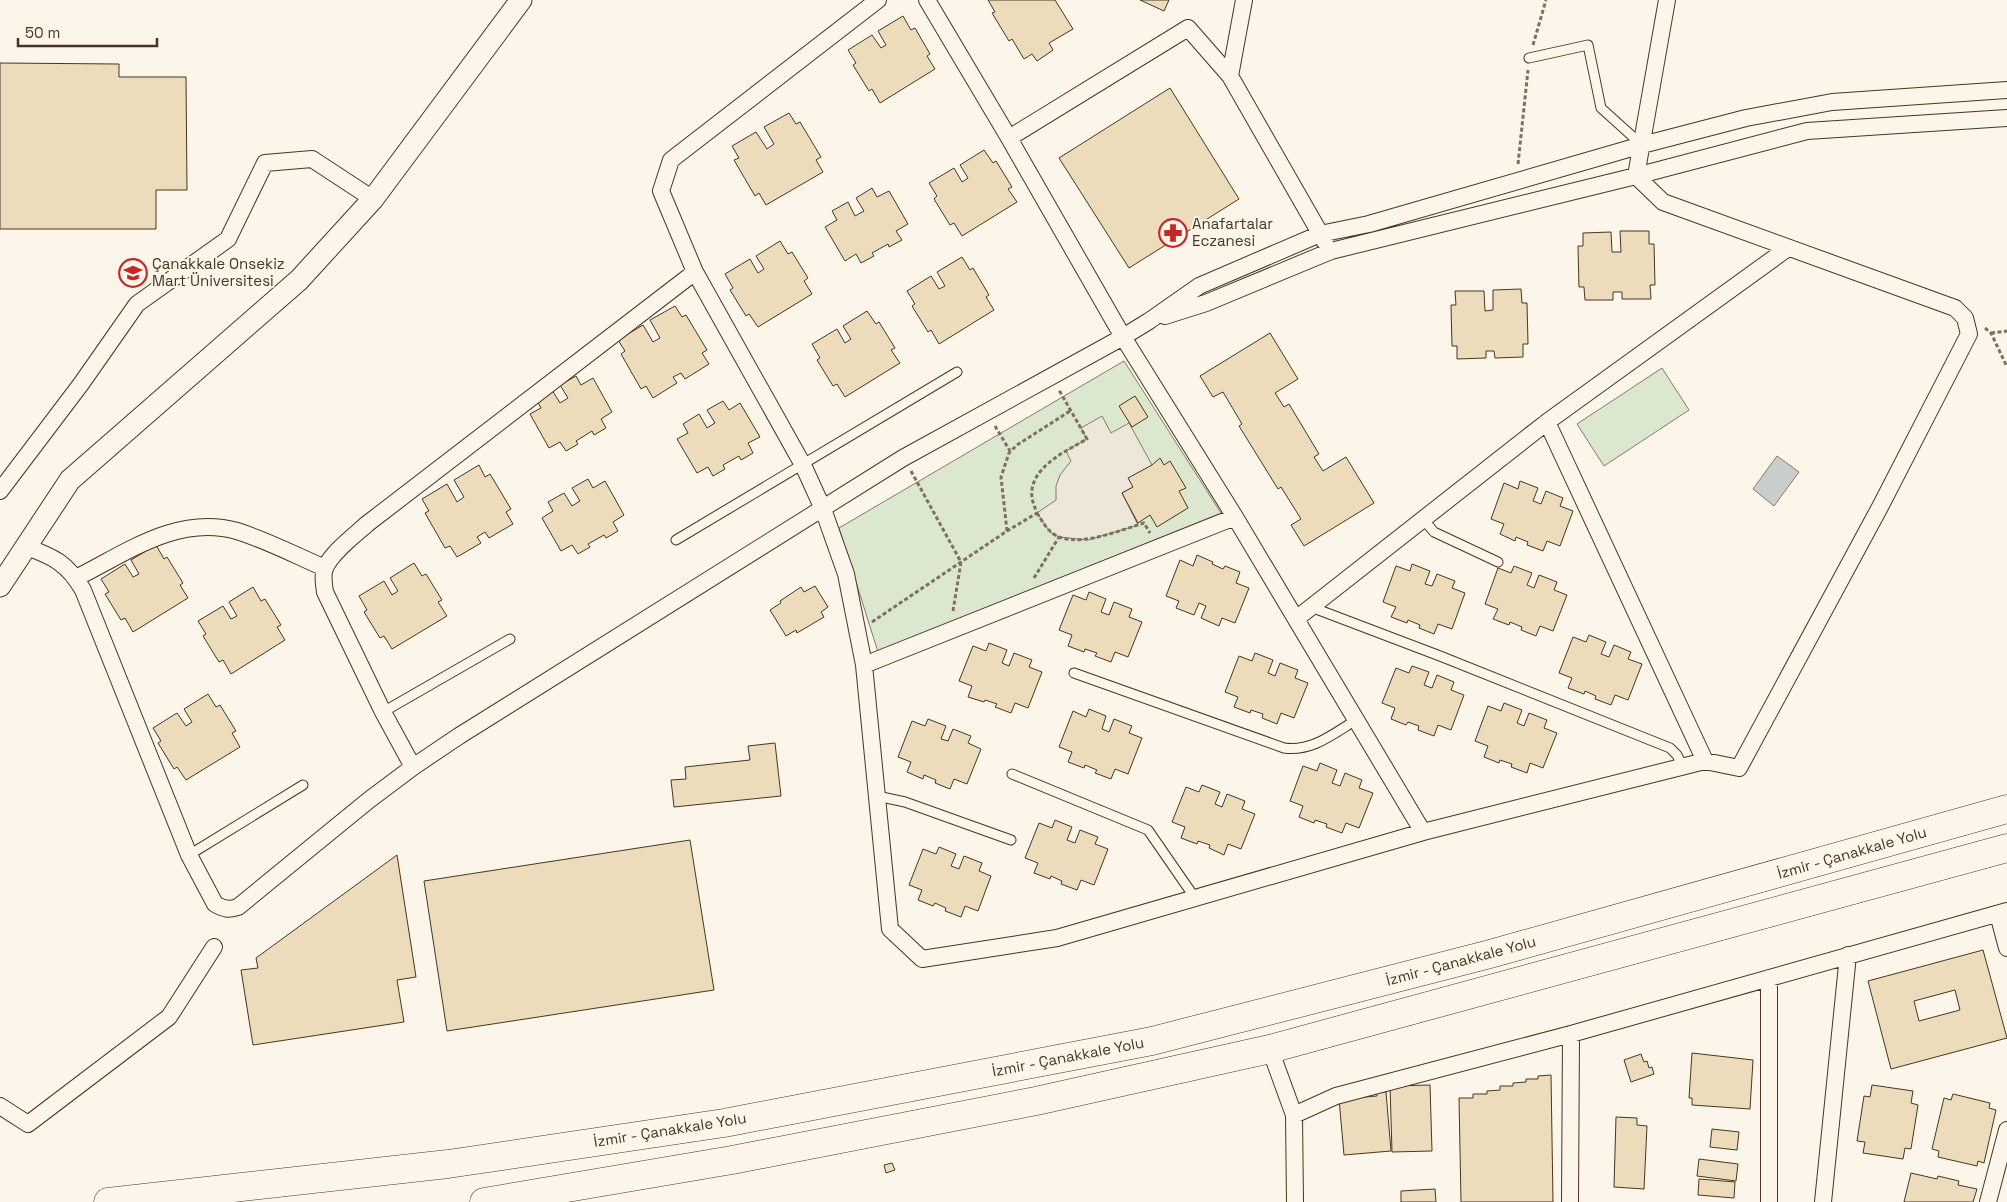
<svg xmlns="http://www.w3.org/2000/svg" width="2007" height="1202" viewBox="0 0 2007 1202" font-family="'Space Grotesk',sans-serif">
  <style>
    .green { fill: #dce7d0; stroke: #887966 }
    .parking { fill: #ede7d9; stroke: #887966 }
    .water { fill: #c9cecd; stroke: #887966 }
    .building { fill: #ecdcbc; stroke: #4a3520; fill-rule: evenodd }
    .lines { fill: none; stroke-linecap: round; stroke-linejoin: round }
    .service-casing { stroke: #4a3520; stroke-width: 11 }
    .minor-casing { stroke: #4a3520; stroke-width: 18 }
    .tertiary-casing { stroke: #4a3520; stroke-width: 23 }
    .trunk-casing { stroke: #4a3520; stroke-width: 29 }
    .path { stroke: #7f6f5c; stroke-width: 3; stroke-dasharray: 4 2.5; stroke-linecap: butt }
    .service { stroke: #fbf6e9; stroke-width: 9 }
    .minor { stroke: #fbf6e9; stroke-width: 16 }
    .tertiary { stroke: #fbf6e9; stroke-width: 21 }
    .trunk { stroke: #fbf6e9; stroke-width: 28 }
    .labels { text-anchor: middle; stroke-width: 4; stroke-linejoin: round; paint-order: stroke }
    .poi-label { font-size: 15px; fill: #4a3520; stroke: #fbf6e9; text-anchor: start }
    .street-label { font-size: 15px; fill: #4a3520; stroke: #fbf6e9 }
  </style>
  <rect width="100%" height="100%" fill="#fbf6e9"/>
  <!-- green -->
  <path class="green" d="M1124,361L1221,513L878,652L839,528Z
    M1662,368L1689,410L1604,466L1577,424Z"/>
  <!-- parking -->
  <path class="parking" d="M1102,416L1111,433L1129,423L1152,465L1133,487L1122,493L1138,525L1088,540L1059,537L1050,532L1037,513L1056,500V486L1060,475L1071,461L1066,451L1087,439L1081,428Z"/>
  <!-- water -->
  <path class="water" d="M1777,456L1799,472L1774,506L1753,489Z"/>
  <!-- building -->
  <path class="building" d="M988,0H1055L1073,29L1049,43L1053,50L1037,61L1032,54L1024,59L1012,39L1009,41L992,13L995,12Z
    M1140,0H1169L1164,11Z
    M903,16L911,30L915,28L930,54L927,56L935,69L880,103L872,89L869,91L853,65L856,63L848,50L872,35L881,48L886,45L878,31Z
    M0,63L119,64V77H186L187,190H156V229H0Z
    M1170,88L1239,199L1129,268L1059,158Z
    M789,113L796,124L800,122L821,157L816,160L823,172L766,205L759,193L755,196L734,160L739,158L732,146L756,132L767,149L774,144L764,127Z
    M984,150L993,163L996,161L1012,187L1008,189L1017,202L962,236L954,223L950,225L934,199L937,196L929,183L954,168L962,182L968,178L960,165Z
    M872,188L877,197L889,191L908,224L896,231L902,240L889,247L888,244L872,253L874,256L861,263L856,254L845,261L825,227L837,220L832,211L848,202L855,216L864,211L856,198Z
    M1620,231H1649V244H1654L1655,285H1650L1651,299H1622V292H1613V300H1585L1584,287H1579L1578,246H1583V233L1611,232L1612,252H1621Z
    M780,241L788,254L792,252L808,278L804,281L812,294L758,327L749,314L746,316L730,290L733,288L725,274L750,259L758,273L764,269L756,256Z
    M962,257L970,270L973,268L989,295L986,297L994,310L939,344L931,330L928,332L912,306L915,304L907,291L931,276L939,289L945,286L937,272Z
    M1521,289L1522,303H1527L1528,344H1523V357L1495,358L1494,351H1486V358L1457,359V346H1452L1451,305H1456L1455,291H1484L1485,311L1493,310V290Z
    M675,306L682,317L686,315L707,350L702,353L709,364L685,379L681,373L673,377L677,383L653,398L646,386L641,389L621,354L625,351L618,340L643,325L653,342L660,338L650,320Z
    M867,311L876,324L879,322L895,348L891,350L900,363L845,397L837,384L833,386L817,360L820,358L812,344L837,329L845,343L851,339L843,326Z
    M1270,333L1298,379L1275,393L1284,407L1289,404L1319,454L1314,457L1323,471L1346,457L1374,503L1304,546L1291,525L1301,519L1281,487L1278,489L1239,426L1242,424L1223,392L1213,397L1200,376Z
    M576,376L581,385L593,378L612,412L601,419L606,428L594,435L592,431L576,441L578,444L566,451L560,442L549,448L530,414L541,408L536,399L552,390L560,403L568,398L560,385Z
    M1135,396L1148,417L1132,427L1119,406Z
    M723,401L729,410L740,403L760,437L748,443L753,453L741,460L739,456L723,465L725,469L713,476L708,467L697,473L677,439L688,433L683,424L699,414L707,428L715,423L707,410Z
    M1160,458L1164,465L1170,461L1186,488L1179,491L1188,508L1157,527L1150,515L1138,523L1122,493L1133,487L1128,478L1152,465Z
    M479,465L485,477L490,474L511,509L506,512L513,524L489,538L485,532L477,537L481,543L457,557L450,546L445,548L425,513L429,511L422,499L447,484L457,502L464,497L454,480Z
    M588,479L593,488L605,481L624,515L613,522L618,531L606,538L604,535L588,544L590,547L578,554L572,545L561,551L542,518L553,511L548,502L564,493L572,506L580,501L572,488Z
    M1520,481L1538,488L1533,501L1541,504L1546,491L1563,498L1560,506L1573,511L1560,546L1547,541L1543,551L1527,545L1528,542L1516,537L1515,541L1500,534L1504,524L1491,519L1504,483L1518,489Z
    M156,545L164,559L167,557L183,583L180,585L188,598L133,632L125,618L121,620L105,594L109,592L101,579L125,564L133,577L139,574L131,560Z
    M1197,555L1213,562L1212,564L1223,569L1225,566L1240,572L1236,583L1249,588L1235,623L1222,618L1219,626L1201,618L1206,606L1199,603L1194,615L1176,608L1179,601L1166,596L1180,560L1193,566Z
    M414,563L422,576L426,574L442,600L438,602L447,616L392,649L384,636L380,638L364,612L367,610L359,596L384,581L392,595L398,591L390,578Z
    M1412,564L1430,571L1425,584L1432,586L1437,574L1455,581L1452,588L1465,593L1452,629L1438,624L1434,634L1419,628L1420,625L1408,620L1407,623L1391,617L1396,607L1383,602L1396,566L1410,571Z
    M1514,566L1532,573L1527,585L1534,588L1539,575L1557,582L1554,590L1567,595L1553,631L1540,626L1536,636L1521,630L1522,627L1510,622L1509,625L1493,619L1498,609L1485,604L1498,568L1511,573Z
    M815,586L828,607L821,612L824,617L797,633L796,630L786,636L770,610L781,603L780,601L801,587L804,592Z
    M253,587L261,601L265,599L281,625L277,627L285,640L231,674L223,660L219,662L203,636L206,634L198,621L223,606L231,619L237,616L229,602Z
    M1089,592L1106,599L1101,612L1109,615L1114,602L1132,609L1129,617L1142,622L1128,657L1115,652L1111,662L1095,656L1097,653L1085,649L1084,652L1068,646L1072,635L1059,630L1073,595L1086,600Z
    M1589,635L1606,642L1601,654L1609,657L1614,645L1631,652L1628,659L1642,664L1628,700L1615,695L1611,705L1595,699L1596,696L1585,691L1584,694L1568,688L1572,678L1559,673L1573,637L1586,642Z
    M989,643L1007,650L1002,663L1009,666L1014,653L1032,660L1029,667L1042,672L1028,708L1015,703L1011,713L995,707L997,704L985,700L984,702L968,697L972,686L959,681L973,646L986,651Z
    M1255,653L1273,660L1268,673L1275,676L1280,663L1298,670L1295,678L1308,683L1294,718L1281,713L1277,724L1262,718L1263,714L1251,710L1250,713L1234,707L1238,697L1225,692L1239,656L1252,661Z
    M1412,666L1429,672L1424,685L1432,688L1437,675L1454,682L1451,690L1464,695L1451,730L1438,725L1434,736L1418,730L1419,726L1408,722L1406,725L1391,719L1395,708L1382,703L1396,668L1409,673Z
    M208,694L216,707L220,705L236,731L232,733L240,747L186,780L177,767L174,769L158,743L161,741L153,728L177,713L186,726L192,722L184,709Z
    M1504,703L1522,710L1517,723L1524,726L1529,713L1547,720L1544,728L1557,733L1543,768L1530,763L1527,773L1511,767L1512,764L1500,760L1499,763L1484,757L1488,746L1475,741L1488,706L1501,711Z
    M1089,709L1106,716L1102,729L1109,732L1114,719L1132,726L1129,733L1142,738L1128,774L1115,769L1111,779L1095,773L1097,770L1085,765L1084,768L1068,762L1072,752L1059,747L1073,711L1086,717Z
    M928,719L946,726L941,739L948,741L953,729L971,736L968,743L981,749L967,784L954,779L950,789L935,783L936,780L924,775L923,779L907,772L911,762L898,757L912,721L925,726Z
    M775,743L781,796L674,807L671,780L686,779L685,767L750,760L748,746Z
    M1320,763L1337,770L1332,783L1340,786L1345,773L1362,780L1359,788L1373,793L1359,828L1346,823L1342,833L1326,827L1327,824L1315,820L1314,823L1299,817L1303,806L1290,801L1303,766L1317,771Z
    M1202,785L1220,792L1215,804L1222,807L1227,794L1245,801L1242,809L1255,814L1241,849L1228,844L1224,855L1209,848L1210,845L1198,841L1197,844L1181,838L1185,827L1172,822L1186,787L1199,792Z
    M1055,820L1072,827L1067,840L1075,843L1080,830L1098,837L1095,844L1108,849L1094,885L1081,880L1077,890L1061,884L1062,881L1051,876L1050,879L1034,873L1038,863L1025,858L1039,823L1052,828Z
    M690,840L714,990L447,1031L424,881Z
    M939,847L956,854L951,866L959,869L964,856L982,863L979,871L991,876L978,911L965,906L961,917L945,911L946,908L935,903L933,906L918,900L922,890L909,885L923,849L936,854Z
    M397,855L416,977L397,980L404,1022L253,1045L241,970L258,968L256,958Z
    M1983,950L2007,1038L1891,1069L1868,981ZM1955,990L1960,1010L1919,1021L1914,1001Z
    M1692,1053L1753,1060L1750,1109L1692,1105V1098H1689Z
    M1641,1054L1644,1062L1647,1061L1649,1068L1652,1067L1654,1074L1631,1082L1624,1060Z
    M1551,1075L1553,1202H1461L1459,1098H1473V1094H1487V1091L1500,1090V1086H1513V1083L1526,1082V1079H1538V1076Z
    M1430,1085L1432,1151L1392,1152L1390,1086Z
    M1872,1085L1913,1091L1911,1103L1918,1105L1911,1149L1905,1148L1903,1159L1863,1153L1865,1142L1857,1141L1864,1096L1870,1097Z
    M1377,1092H1386L1391,1151L1344,1155L1339,1099L1377,1096Z
    M1953,1094L1990,1103L1989,1108L1996,1110L1984,1163L1978,1161L1977,1166L1938,1157L1939,1151L1932,1149L1944,1098L1951,1100Z
    M1616,1117L1637,1118V1125L1647,1126L1644,1189L1614,1187Z
    M1712,1129L1739,1132L1737,1150L1710,1147Z
    M1699,1159L1738,1164L1736,1181L1697,1176Z
    M892,1163L895,1170L886,1173L884,1165Z
    M1911,1173L1937,1179L1938,1176L1959,1181L1958,1185L1977,1189L1973,1202H1904Z
    M1699,1179L1735,1182L1734,1198L1698,1195Z
    M1435,1189L1436,1202H1401V1191Z"/>
  <g class="lines">
    <defs>
      <path id="service" d="M1529,58L1588,45L1601,108L1642,145
        M1423,519L1434,532L1498,562
        M676,540L957,372
        M1311,607L1440,656L1670,748L1677,755L1683,767
        M1074,673L1284,748C1312,752 1333,734 1356,720
        M383,712L510,639
        M1012,774L1148,830L1195,898
        M877,796L905,802L1011,840
        M189,855L303,785"/>
      <path id="minor" d="M878,0L671,160L661,191L695,272L803,465L823,509L846,574L864,665L890,929L922,959L1057,938L1423,832L1705,761L1739,768L1880,507L1969,334L1965,318L1955,308L1663,202L1636,176
        M927,0L1009,138L1123,337L1235,517L1423,832
        M1230,76L1244,0
        M1009,138L1188,28L1230,76L1325,242
        M1636,176L1667,0
        M1165,316L1206,303L1331,251L1636,176L1807,131L2007,118
        M1547,422L1705,761
        M0,491L81,384L137,304L228,239L265,163L312,159L373,199
        M26,547C53,556 68,564 83,590L189,855L215,904C224,909 229,910 238,907L369,800L413,767L459,736L903,458L1123,337L1149,321L1199,286L1320,234L1369,224L1642,145L1746,118L1832,102L2007,90
        M76,578C126,553 178,514 237,531C266,540 297,556 325,568
        M1296,619L1547,422L1788,248
        M864,665L1235,517
        M413,767L383,712L325,592C324,584 322,576 325,568C332,552 355,535 367,524L695,272
        M1998,914L2007,948
        M1270,1049L1294,1115L1295,1202
        M0,1106L28,1124L169,1017L214,947
        M1294,1115L1336,1096L1571,1034L2007,911
        M1570,1202L1571,1034
        M1769,1202V978
        M1823,1202L1848,955
        M1988,1202L2007,1130"/>
      <path id="tertiary" d="M0,586L70,480L299,280L373,199L521,0"/>
      <path id="trunk" d="M108,1202L448,1164L724,1123L1152,1041L1490,954L2007,809
        M484,1202L732,1160L1036,1101L1270,1049L2007,848"/>
    </defs>
    <!-- service casing -->
    <use href="#service" class="service-casing"/>
    <!-- minor casing -->
    <use href="#minor" class="minor-casing"/>
    <!-- tertiary casing -->
    <use href="#tertiary" class="tertiary-casing"/>
    <!-- trunk casing -->
    <use href="#trunk" class="trunk-casing"/>
    <!-- path -->
    <path class="path" d="M1533,45L1546,0
      M1518,164L1528,70
      M1985,328L1991,333L2007,367
      M1991,333L2007,331
      M995,426L1010,451
      M911,471L961,562L953,611
      M1037,513C1041,519 1045,527 1051,532C1072,551 1120,530 1144,523L1150,533
      M1007,531L1001,477L1009,453L1017,445L1070,411
      M1034,578L1059,537
      M872,622L1007,531L1037,513C1035,508 1033,503 1032,498C1028,468 1066,451 1087,439L1059,390"/>
    <!-- service -->
    <use href="#service" class="service"/>
    <!-- minor -->
    <use href="#minor" class="minor"/>
    <!-- tertiary -->
    <use href="#tertiary" class="tertiary"/>
    <!-- trunk -->
    <use href="#trunk" class="trunk"/>
  </g>
  <!-- icons -->
  <defs>
    <symbol id="pharmacy-ring" viewBox="-11 -11 22 22"><circle r="9.5" fill="#fbf6e9" stroke="#c62828" stroke-width="1.5"/><path d="M-2-6h4v4h4v4h-4v4h-4v-4h-4v-4h4Z" fill="#c62828"/></symbol>
    <symbol id="university-ring" viewBox="-11 -11 22 22"><circle r="9.5" fill="#fbf6e9" stroke="#c62828" stroke-width="1.5"/><path d="M0-5L7-2L0 1L-7-2ZM-4 1L0 2.5L4 1V4Q0 6-4 4Z" fill="#c62828"/></symbol>
  </defs>
  <g fill-rule="evenodd">
    <use href="#pharmacy-ring" x="1157" y="217" width="32" height="32"/>
    <use href="#university-ring" x="117" y="257" width="32" height="32"/>
  </g>
  <g class="labels">
    <!-- poi labels -->
    <g class="poi-label">
      <text x="1192" y="229">Anafartalar<tspan x="1192" dy="17">Eczanesi</tspan></text>
      <text x="152" y="269">Çanakkale Onsekiz<tspan x="152" dy="17">Mart Üniversitesi</tspan></text>
    </g>
    <!-- street labels -->
    <g class="street-label">
      <text transform="translate(1852 853) rotate(-16)" y="5">İzmir - Çanakkale Yolu</text>
      <text transform="translate(1461 961) rotate(-15)" y="5">İzmir - Çanakkale Yolu</text>
      <text transform="translate(1068 1057) rotate(-11)" y="5">İzmir - Çanakkale Yolu</text>
      <text transform="translate(670 1130) rotate(-9)" y="5">İzmir - Çanakkale Yolu</text>
    </g>
  </g>
  <!-- scale -->
  <path d="M18 38v8h139v-8" fill="none" stroke="#4a3520" stroke-width="2.5"/>
  <text x="25" y="38" font-size="15" fill="#4a3520" stroke="#fbf6e9" stroke-width="4" paint-order="stroke">50 m</text>
</svg>
